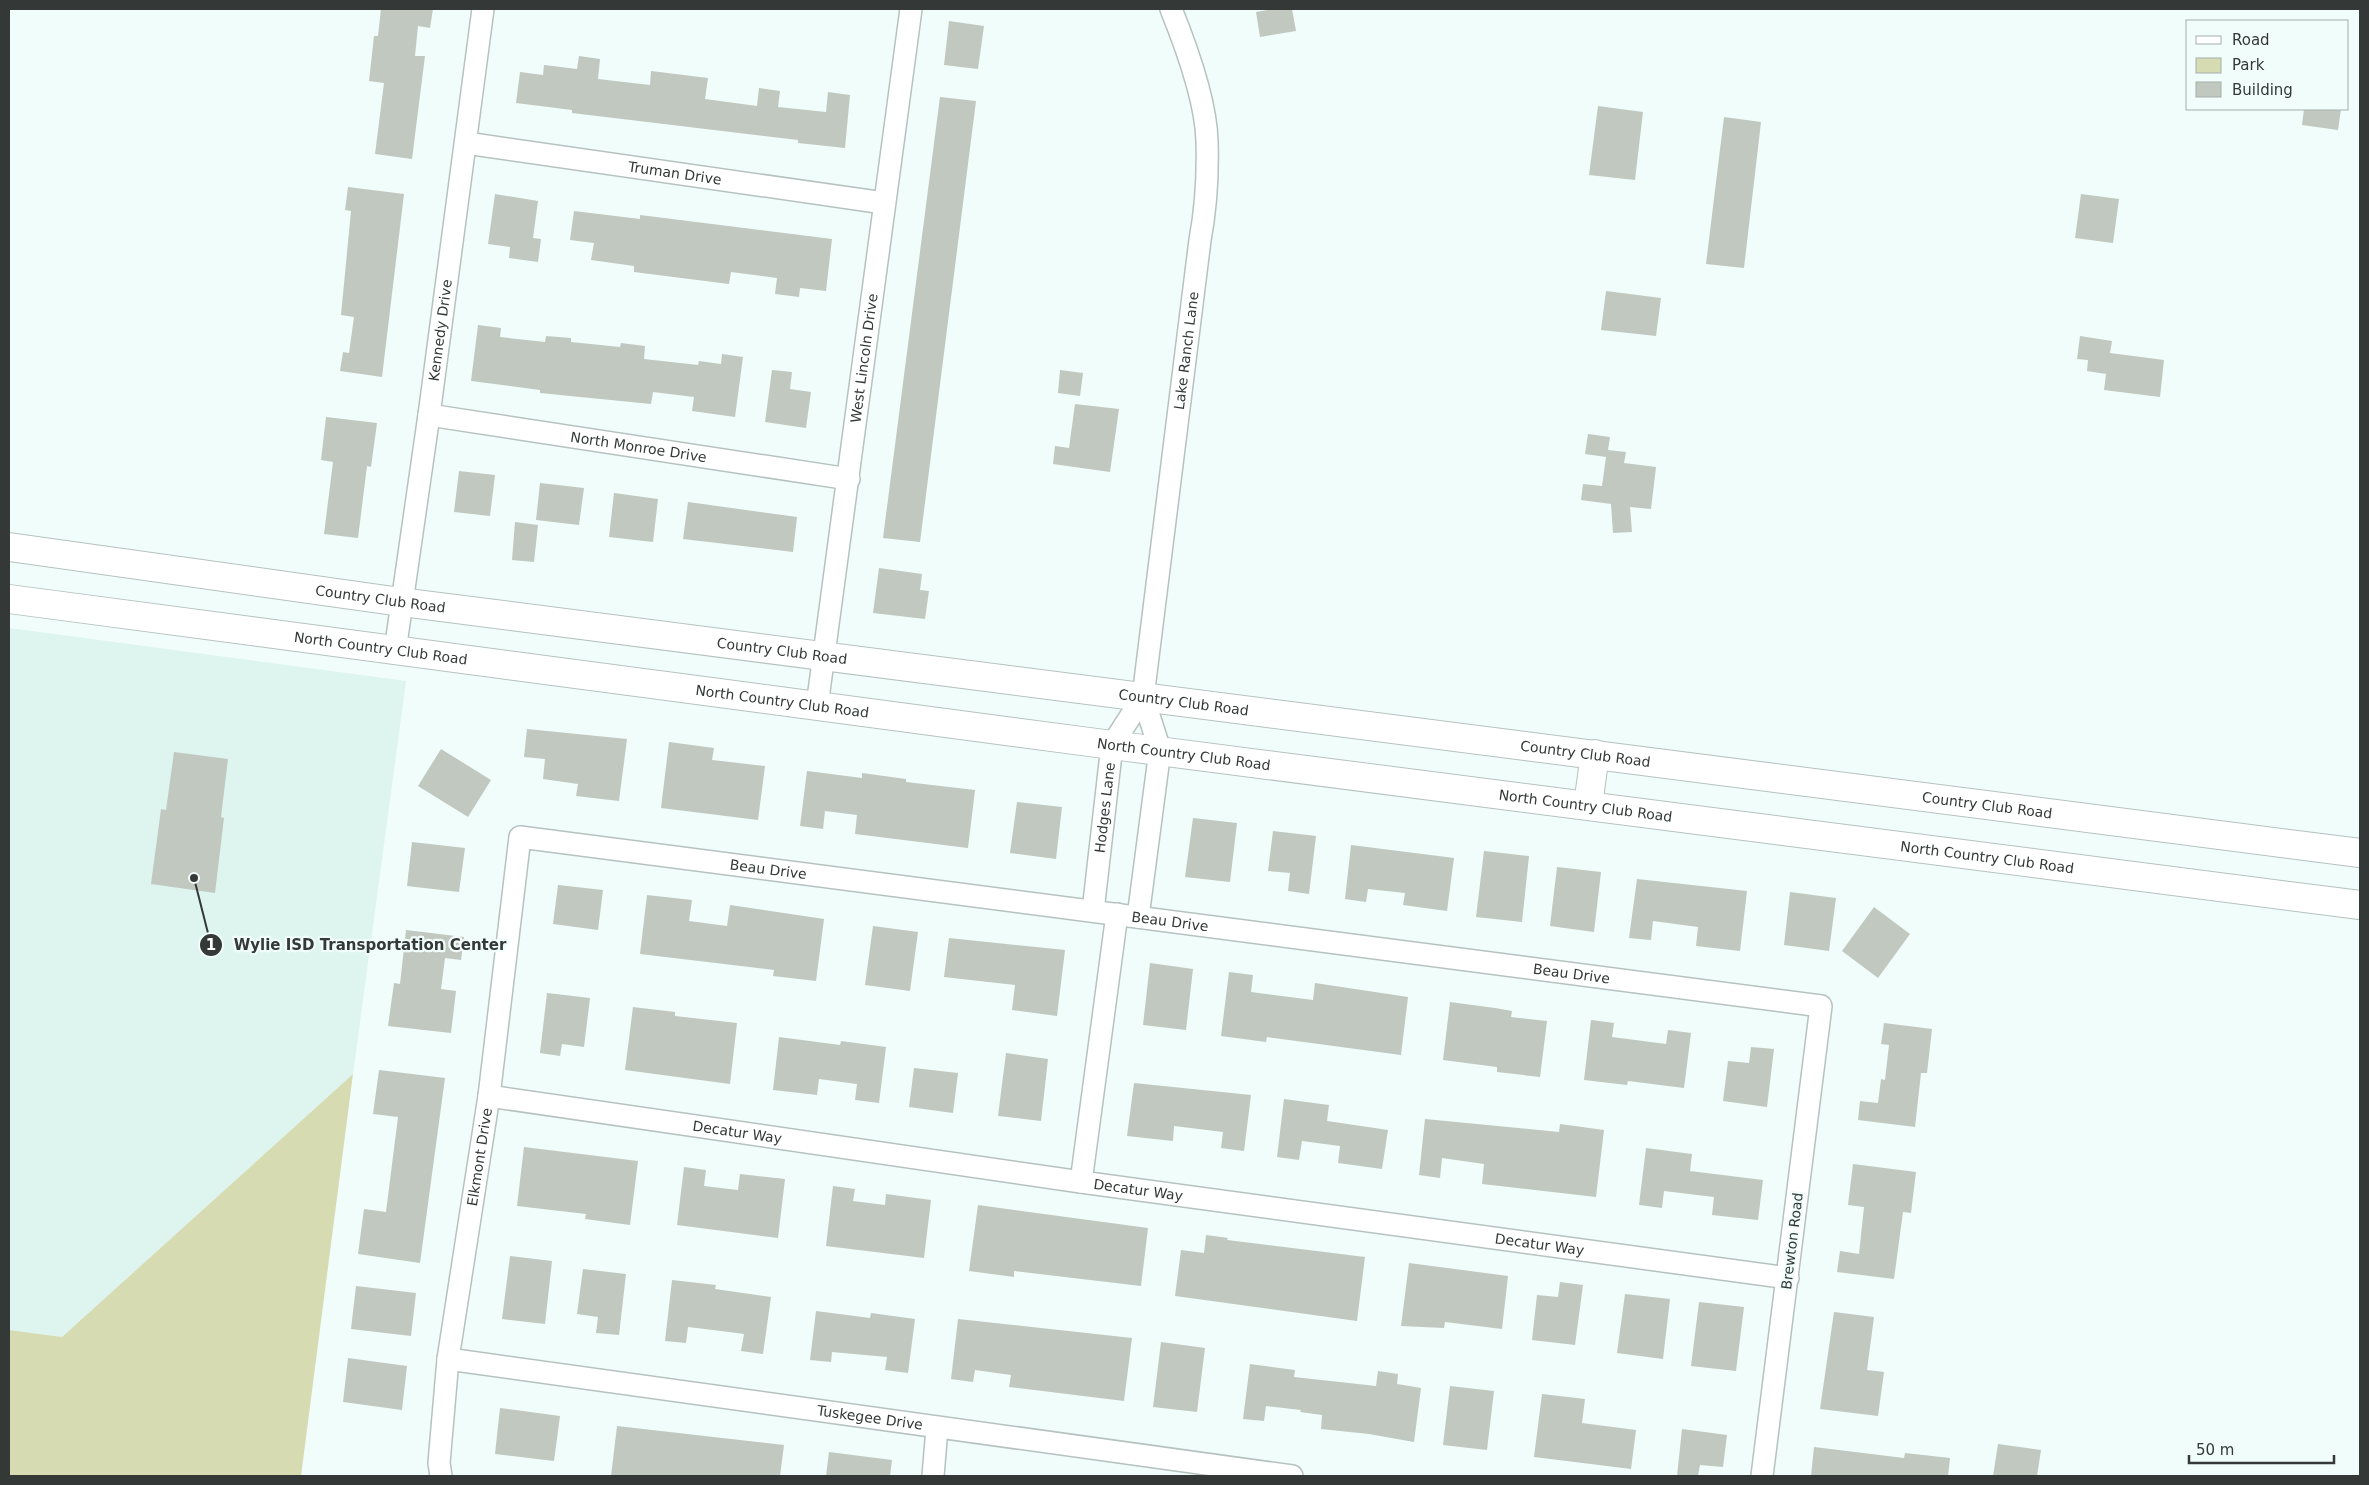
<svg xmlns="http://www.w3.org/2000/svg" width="2369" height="1485" viewBox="0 0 2369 1485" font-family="'DejaVu Sans',sans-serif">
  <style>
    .built { fill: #def4ef }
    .green { fill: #d7dbb2 }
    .building { fill: #c0c8c0 }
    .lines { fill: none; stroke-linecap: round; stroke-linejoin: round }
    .minor-casing { stroke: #b6c2bf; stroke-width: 24 }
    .major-casing { stroke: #b6c2bf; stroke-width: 30 }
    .minor { stroke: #fff; stroke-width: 21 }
    .major { stroke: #fff; stroke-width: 28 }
    .labels { text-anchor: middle; stroke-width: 4.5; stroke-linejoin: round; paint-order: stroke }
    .street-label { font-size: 14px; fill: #343938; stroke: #f0fdfa }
    .leader { fill: none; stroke: #343938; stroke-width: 2 }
    .callout-dot { fill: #343938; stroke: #f0fdfa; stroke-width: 2 }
    .mark-label { font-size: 15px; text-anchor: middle; font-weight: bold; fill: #fff }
    .callout-label { font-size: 15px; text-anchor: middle; font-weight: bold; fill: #343938; stroke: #f0fdfa; stroke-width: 4.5; stroke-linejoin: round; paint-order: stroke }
  </style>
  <rect width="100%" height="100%" fill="#f0fdfa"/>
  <!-- built -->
  <path class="built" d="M9,628L406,681L353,1074L62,1337L9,1330Z"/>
  <!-- green -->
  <path class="green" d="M353,1074L301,1476H9V1330L62,1337Z"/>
  <!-- building -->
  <path class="building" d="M381,9H433L430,28L418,26L415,56H425L412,159L375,154L384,83L369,81L374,36H378Z
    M1274,9H1292L1296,31L1260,37L1256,12Z
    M949,21L984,26L978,69L944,65Z
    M579,56L600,59L598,79L650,85L651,71L708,78L705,99L757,106L759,88L780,91L778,107L826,112L828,92L850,95L845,148L798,143V140L572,113V110L516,103L520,72L543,75L544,65L577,69Z
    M940,97L976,101L920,542L883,538Z
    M1598,106L1643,112L1635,180L1589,175Z
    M2304,109H2341L2338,130L2302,125Z
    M1724,117L1761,122L1744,268L1706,264Z
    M348,187L404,194L382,377L340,371L343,352L349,353L354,317L341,315L351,211L345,210Z
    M495,194L538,201L533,238L541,239L538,262L509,258L510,247L488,244Z
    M2081,194L2119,199L2113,243L2075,238Z
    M574,211L640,219V215L832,239L826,291L800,288L799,297L775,294L777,278L731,272L729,284L634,272V266L591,260L594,243L570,240Z
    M1606,291L1661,298L1656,336L1601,330Z
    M478,325L501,328L500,337L545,342L546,336L571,338V342L620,347L621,343L645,346L644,359L698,365L699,361L721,364L722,354L743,357L735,417L692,411L694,397L653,392L651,404L540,393V390L471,381Z
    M2080,336L2112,341L2110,353L2164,360L2160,397L2104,390L2106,374L2087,371L2088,360L2077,359Z
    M772,370L792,372L790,389L811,392L806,428L765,422Z
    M1060,370L1083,373L1080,396L1058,393Z
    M1075,404L1119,409L1110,472L1053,464L1055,446L1069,448Z
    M326,417L377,423L371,467L367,466L358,538L324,534L333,462L321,460Z
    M1588,434L1610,437L1608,450L1626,452L1624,463L1656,467L1651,509L1630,507L1632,532L1613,533L1611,504L1581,500L1583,484L1602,486L1606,457L1585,454Z
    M459,471L495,475L490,516L454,512Z
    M540,483L584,488L579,525L536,520Z
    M614,493L658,499L653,542L609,537Z
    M688,502L797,517L793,552L683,539Z
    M515,522L538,525L534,562L512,560Z
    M879,568L922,574L920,590L929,591L925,619L873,613Z
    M527,729L627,739L619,801L576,796L578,784L543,779L545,759L524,757Z
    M669,742L714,748L712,760L765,766L758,820L661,808Z
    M441,749L491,780L468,817L418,786Z
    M174,752L228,759L221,817L224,818L215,893L151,884L161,809L166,810Z
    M807,771L862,778V773L906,779V782L975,790L968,848L855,834L857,815L825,811L823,829L800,826Z
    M1017,802L1062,807L1056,859L1010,853Z
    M1193,818L1237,823L1230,882L1185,877Z
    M1273,831L1316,836L1309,894L1288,891L1290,873L1268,871Z
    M412,842L465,848L459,892L407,886Z
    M1351,845L1454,858L1447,911L1403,905L1405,893L1368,889L1366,902L1345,899Z
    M1484,851L1529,856L1522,922L1476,917Z
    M1557,867L1601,872L1594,932L1550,926Z
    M1637,879L1747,891L1740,951L1696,946L1698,927L1653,921L1651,940L1629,938Z
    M558,885L603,890L598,930L553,924Z
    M1790,892L1836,898L1829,951L1784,945Z
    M647,895L692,900L689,921L727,926L730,905L824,919L816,981L773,976L774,970L640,954Z
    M1874,907L1910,934L1878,978L1842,951Z
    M873,926L918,932L910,991L865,985Z
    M406,930L464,937L461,960L445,958L441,989L456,991L451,1033L388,1026L394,983L400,984Z
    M949,938L1065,950L1057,1016L1012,1010L1015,985L944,977Z
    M1150,963L1193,969L1186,1030L1143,1025Z
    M1229,972L1253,975L1251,992L1313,1000L1315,983L1408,997L1401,1055L1267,1037L1266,1042L1221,1036Z
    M547,993L590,998L584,1047L562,1044L560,1056L540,1053Z
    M1450,1002L1495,1008L1512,1011L1511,1017L1547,1021L1540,1077L1497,1072V1067L1443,1060Z
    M633,1007L675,1012V1016L737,1023L730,1084L625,1070Z
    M1591,1020L1614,1023L1612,1037L1666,1044L1668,1030L1691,1033L1684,1088L1628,1081L1627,1085L1584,1080Z
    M1884,1023L1932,1029L1927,1073H1921L1915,1127L1858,1120L1860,1101L1878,1103L1881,1079L1885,1080L1889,1045L1881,1044Z
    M779,1037L840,1045L841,1041L886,1047L879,1103L855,1100L857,1084L819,1079L817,1095L773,1090Z
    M1751,1047L1774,1049L1767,1107L1723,1101L1728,1061L1749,1063Z
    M1006,1053L1048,1059L1041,1121L998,1116Z
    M914,1068L958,1073L953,1113L909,1107Z
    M379,1070L445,1078L420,1263L358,1254L364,1209L386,1212L398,1117L373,1114Z
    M1134,1083L1251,1095L1244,1151L1221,1148L1223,1132L1174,1126L1173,1141L1127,1136Z
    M1284,1099L1329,1105L1327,1121L1388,1130L1382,1169L1338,1163L1340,1146L1302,1141L1299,1160L1277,1157Z
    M1425,1119L1559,1132L1560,1124L1604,1130L1596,1197L1482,1184L1484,1164L1442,1158L1440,1178L1419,1175Z
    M524,1147L638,1161L630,1225L585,1219L586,1214L517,1206Z
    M1646,1148L1692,1154L1690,1171L1763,1180L1758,1220L1712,1215L1714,1197L1664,1191L1662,1208L1639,1205Z
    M1853,1164L1916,1172L1911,1213L1903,1212L1894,1279L1837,1272L1840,1251L1859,1254L1864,1207L1848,1205Z
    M684,1167L706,1170L704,1186L738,1190L740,1174L785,1179L778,1238L677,1225Z
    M833,1186L855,1189L853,1201L885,1205L886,1194L931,1200L924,1258L826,1246Z
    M978,1205L1148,1228L1141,1286L1014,1271V1277L969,1271Z
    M1206,1235L1228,1238L1227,1240L1365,1257L1357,1321L1175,1296L1181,1250L1204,1253Z
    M510,1256L552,1261L545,1324L502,1319Z
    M1409,1263L1508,1276L1502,1329L1445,1322L1444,1328L1401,1326Z
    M583,1269L626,1274L619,1335L596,1333L598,1317L577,1314Z
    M672,1280L716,1285L715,1289L771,1297L763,1354L741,1351L744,1334L721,1331L688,1327L686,1343L665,1341Z
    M1560,1282L1583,1285L1575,1345L1532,1340L1537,1295L1558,1297Z
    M356,1286L416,1293L411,1336L351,1329Z
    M1625,1294L1670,1299L1663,1359L1617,1353Z
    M1699,1302L1744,1307L1736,1371L1691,1366Z
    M816,1311L870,1318L871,1313L915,1319L908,1373L885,1370L887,1357L832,1352L831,1362L810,1360Z
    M1834,1312L1874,1317L1867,1370L1884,1372L1878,1416L1820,1409Z
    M958,1319L1132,1338L1124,1401L1009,1387L1011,1375L975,1370L973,1382L951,1379Z
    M1161,1342L1205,1348L1197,1412L1153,1407Z
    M348,1358L407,1366L402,1410L343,1402Z
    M1250,1364L1295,1370L1294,1377L1376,1386L1378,1371L1398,1374L1397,1384L1421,1388L1414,1442L1369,1434L1321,1429L1322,1415L1300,1412L1301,1410L1266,1406L1264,1421L1243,1419Z
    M1450,1386L1494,1391L1487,1450L1443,1445Z
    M1542,1394L1585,1399L1582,1423L1636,1430L1631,1469L1534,1457Z
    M500,1408L560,1416L554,1461L495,1454Z
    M617,1426L784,1445L780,1476H611Z
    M1682,1429L1727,1435L1723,1467L1700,1465L1698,1476H1677Z
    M1998,1444L2041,1450L2037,1476H1993Z
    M1814,1447L1904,1458L1905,1453L1950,1458L1948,1476H1811Z
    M829,1452L892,1460L890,1476H826Z"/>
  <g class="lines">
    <defs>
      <g id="minor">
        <path id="s1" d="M466,143L884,203"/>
        <path id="s2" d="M429,415L849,479"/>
        <path id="s3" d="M395,651L429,415L483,9"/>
        <path id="s4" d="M1143,697L1200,240C1206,208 1208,174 1207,141C1206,101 1186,46 1171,9"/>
        <path id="s5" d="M817,706L911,9"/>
        <path id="s6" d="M1093,911L1112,745L1143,697L1160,750L1138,917"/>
        <path id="s7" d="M489,1096L1081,1182L1788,1278"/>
        <path d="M1081,1182L1117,914"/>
        <path id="s8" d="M448,1359L1292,1476"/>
        <path id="s9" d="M441,1476L439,1463L448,1359L489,1096L520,837L1821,1006L1762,1476"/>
        <path d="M933,1476L937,1428"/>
      </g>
      <g id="major">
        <path id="s10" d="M9,547L401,602L2360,853"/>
        <path id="s11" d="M9,599L1112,745L2360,905"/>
        <path d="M1588,805L1595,754"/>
      </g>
    </defs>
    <!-- minor casing -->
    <use href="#minor" class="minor-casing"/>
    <!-- major casing -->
    <use href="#major" class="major-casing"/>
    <!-- minor -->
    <use href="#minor" class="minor"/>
    <!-- major -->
    <use href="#major" class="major"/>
  </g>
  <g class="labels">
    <!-- street labels -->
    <g class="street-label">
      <text dy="5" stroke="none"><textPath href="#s1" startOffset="211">Truman Drive</textPath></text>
      <text dy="5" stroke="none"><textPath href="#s3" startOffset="324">Kennedy Drive</textPath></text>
      <text dy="5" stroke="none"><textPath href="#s4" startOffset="349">Lake Ranch Lane</textPath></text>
      <text dy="5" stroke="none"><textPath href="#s5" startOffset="351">West Lincoln Drive</textPath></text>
      <text dy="5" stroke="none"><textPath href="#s2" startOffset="212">North Monroe Drive</textPath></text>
      <text dy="5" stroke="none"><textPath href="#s10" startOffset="375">Country Club Road</textPath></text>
      <text dy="5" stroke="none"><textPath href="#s11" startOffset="375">North Country Club Road</textPath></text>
      <text dy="5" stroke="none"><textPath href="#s10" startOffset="780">Country Club Road</textPath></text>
      <text dy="5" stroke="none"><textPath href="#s11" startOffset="780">North Country Club Road</textPath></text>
      <text dy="5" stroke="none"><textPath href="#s10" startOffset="1185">Country Club Road</textPath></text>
      <text dy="5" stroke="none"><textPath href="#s10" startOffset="1590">Country Club Road</textPath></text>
      <text dy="5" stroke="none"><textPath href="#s11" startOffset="1185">North Country Club Road</textPath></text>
      <text dy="5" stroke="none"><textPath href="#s10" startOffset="1995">Country Club Road</textPath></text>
      <text dy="5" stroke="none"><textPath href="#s11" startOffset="1590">North Country Club Road</textPath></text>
      <text dy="5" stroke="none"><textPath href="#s6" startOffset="104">Hodges Lane</textPath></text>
      <text dy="5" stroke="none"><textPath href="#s11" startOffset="1995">North Country Club Road</textPath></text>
      <text dy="5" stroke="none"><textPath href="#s9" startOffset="895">Beau Drive</textPath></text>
      <text dy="5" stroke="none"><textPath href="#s9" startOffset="1300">Beau Drive</textPath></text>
      <text dy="5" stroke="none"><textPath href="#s9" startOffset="1705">Beau Drive</textPath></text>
      <text dy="5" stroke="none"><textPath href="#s7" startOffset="251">Decatur Way</textPath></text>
      <text dy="5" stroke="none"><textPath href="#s9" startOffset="322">Elkmont Drive</textPath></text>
      <text dy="5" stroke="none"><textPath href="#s7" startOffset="656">Decatur Way</textPath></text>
      <text transform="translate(1792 1241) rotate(-83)" y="5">Brewton Road</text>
      <text dy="5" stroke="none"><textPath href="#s7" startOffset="1061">Decatur Way</textPath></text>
      <text dy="5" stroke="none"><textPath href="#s8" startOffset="426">Tuskegee Drive</textPath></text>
    </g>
  </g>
  <!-- callouts -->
  <path class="leader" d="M194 878L211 945"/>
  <g class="callout-dot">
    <circle cx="194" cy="878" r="5"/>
    <circle cx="211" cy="945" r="12"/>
  </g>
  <g class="mark-label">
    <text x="211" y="950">1</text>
  </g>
  <g class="callout-label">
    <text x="370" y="950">Wylie ISD Transportation Center</text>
  </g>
  <!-- border -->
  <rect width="2369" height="1485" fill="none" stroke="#343938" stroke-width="20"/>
  <!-- legend -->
  <rect x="2186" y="20" width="162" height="90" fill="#f0fdfa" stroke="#a5afac"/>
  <rect x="2196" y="36" width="25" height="8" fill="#ffffff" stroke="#a5afac"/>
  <text x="2232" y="45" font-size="15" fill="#343938">Road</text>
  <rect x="2196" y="58" width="25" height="15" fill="#d7dbb2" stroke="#a5afac"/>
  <text x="2232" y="70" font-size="15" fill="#343938">Park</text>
  <rect x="2196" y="82" width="25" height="15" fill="#c0c8c0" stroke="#a5afac"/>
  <text x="2232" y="95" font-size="15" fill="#343938">Building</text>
  <!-- scale -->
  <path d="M2189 1455v8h145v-8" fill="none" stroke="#343938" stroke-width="2.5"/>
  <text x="2196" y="1455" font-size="15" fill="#343938" stroke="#f0fdfa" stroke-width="4" paint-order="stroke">50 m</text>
</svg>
